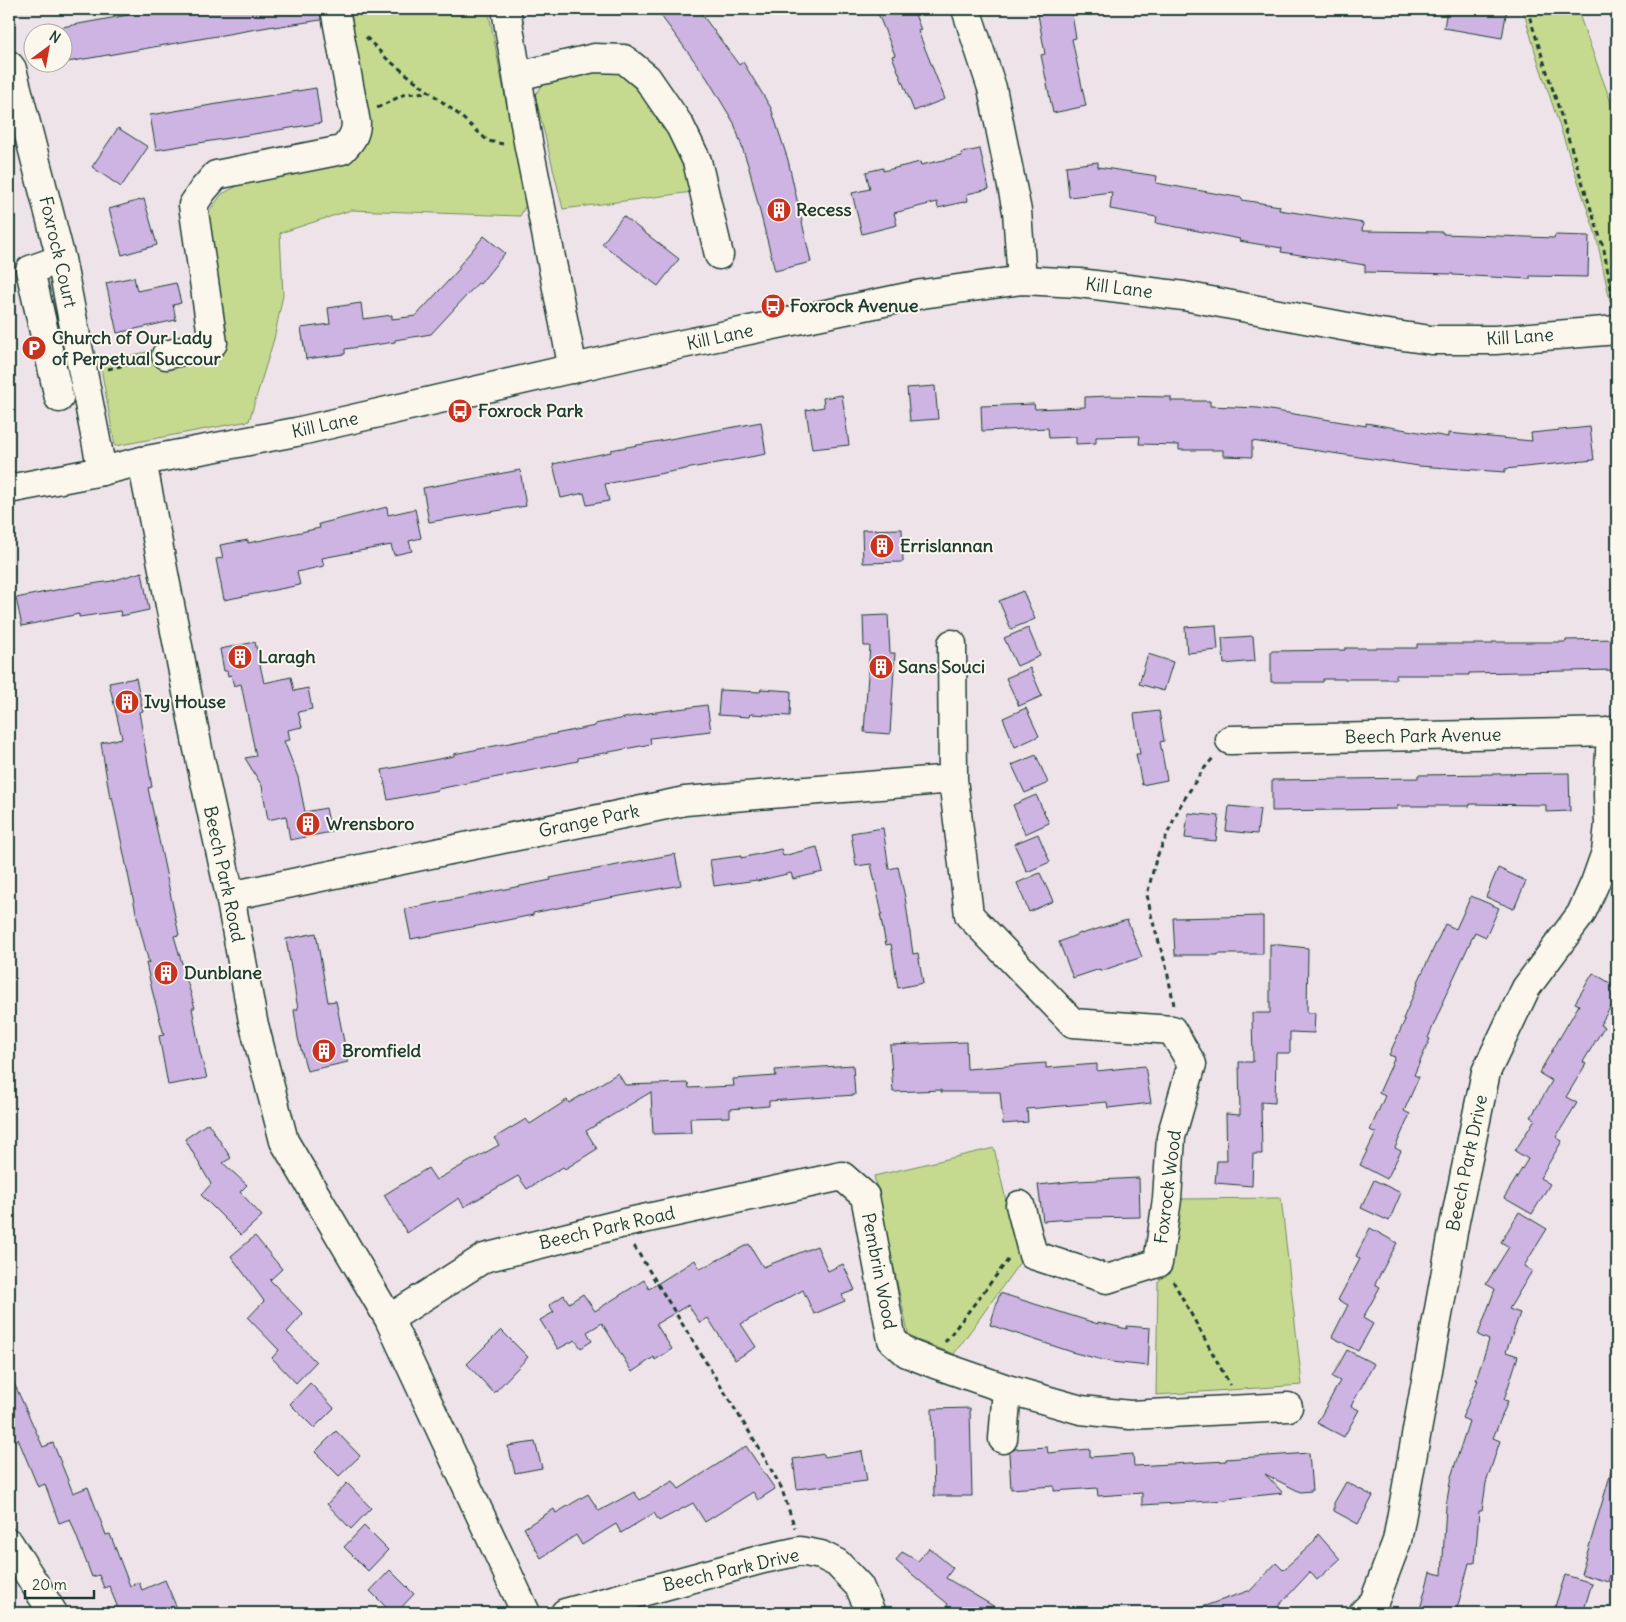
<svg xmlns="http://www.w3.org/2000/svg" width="1626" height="1622" viewBox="0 0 1626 1622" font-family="Delius,sans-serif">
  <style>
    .green { fill: #c6da8f; stroke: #728c62 }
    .building { fill: #cdb4e2; stroke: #1f3d34 }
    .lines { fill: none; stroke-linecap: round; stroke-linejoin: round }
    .minor-casing { stroke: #1f3d34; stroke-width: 31 }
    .major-casing { stroke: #1f3d34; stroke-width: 31 }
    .path { stroke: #1f3d34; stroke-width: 3; stroke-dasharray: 5 4; stroke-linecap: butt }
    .minor { stroke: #fbf7ec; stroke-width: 28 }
    .major { stroke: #fbf7ec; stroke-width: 28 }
    .labels { text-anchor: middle; stroke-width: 4; stroke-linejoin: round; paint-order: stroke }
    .poi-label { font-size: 18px; font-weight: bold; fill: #1f3d34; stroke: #fbf7ec; text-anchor: start }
    .street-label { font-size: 18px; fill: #1f3d34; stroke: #fbf7ec }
  </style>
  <rect width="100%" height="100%" fill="#ede3e9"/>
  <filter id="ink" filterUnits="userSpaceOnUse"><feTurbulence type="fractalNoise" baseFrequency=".02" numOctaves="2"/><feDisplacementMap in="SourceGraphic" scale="10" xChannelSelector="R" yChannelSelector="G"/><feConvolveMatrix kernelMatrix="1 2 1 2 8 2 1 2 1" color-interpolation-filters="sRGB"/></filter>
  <g filter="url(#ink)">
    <!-- green -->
    <path class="green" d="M346,9H488L526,205L520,216L351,210L280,233L283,295L274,339L249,421L115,446L100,362L226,335L207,214L222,194L243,183L360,149L370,129Z
      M1523,9H1577L1617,119V299L1610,301L1596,235L1537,58Z
      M610,64L629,81L658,115L678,131L692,192L563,209L535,95L547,79Z
      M994,1148L1020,1262L954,1354L909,1337L874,1176Z
      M1281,1198L1302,1385L1156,1395L1158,1282L1171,1267L1180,1199Z"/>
    <!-- building -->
    <path class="building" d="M161,9H320L321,20L274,27V26L62,63V27Z
      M656,9H698L739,65L743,62L771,108L788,160L811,262L775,271L749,168L734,123L707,78Z
      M876,9H913L921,30L918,31L945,99L914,111L892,56L895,55Z
      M1037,9H1071L1076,38L1072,39L1086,106L1053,113L1041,55L1045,54Z
      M1447,9H1507L1502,38L1444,28Z
      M316,88L321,123L156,150L150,115Z
      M118,128L148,147L121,187L92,167Z
      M980,149L989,189L967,194L968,201L938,208L937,202L894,213L897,225L862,234L852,193L870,189L866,172L883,168V171L920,162L921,165L962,156L961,153Z
      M1098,162V167L1157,176L1156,183L1242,198V200L1280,206L1279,210L1363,223L1362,231L1443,232V234L1554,238L1555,235L1589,236L1588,277L1530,276V279L1453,275V274L1365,272V265L1281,252L1282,248L1239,241L1240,239L1156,223L1157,217L1110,209L1112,192L1069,197L1066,166Z
      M144,199L157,245L122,255L109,209Z
      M623,216L679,259L658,286L602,244Z
      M484,236L505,253L480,284L478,283L431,334L395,340V342L345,349V354L306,359L301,328L330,324L328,308L361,303L363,319L392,315V319L416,316L460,268L458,267Z
      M134,277L137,291L176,283L181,303L173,305L176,320L117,333L106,283Z
      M935,386L938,419L910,421L907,388Z
      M842,395L849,445L812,449L806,410L824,407L823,398Z
      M1109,396L1171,397V401H1210V406L1258,408L1366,426V423L1448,437V433L1532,441L1531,433L1590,427L1594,460L1505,469V472L1419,466L1252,441V457L1223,456V450H1179V445L1139,444L1140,436L1096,437V443L1076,444V437L1049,438L1048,428L982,431L981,406L1034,404L1035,409L1085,407V397Z
      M761,422L766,454L605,484L609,501L587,505L584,493L561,498L553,464L611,452V450Z
      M520,470L526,506L429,522L423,488Z
      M387,507L388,515L415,509L421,538L409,541L412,551L394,555L391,545L322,558L324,566L297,572L300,585L224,600L216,559L223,558L220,545L248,540V543L320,528L319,524Z
      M902,529L903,562L863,563L862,530Z
      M142,572L149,610L121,616L120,611L79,617V614L22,626L16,598L71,587L112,581Z
      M1023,591L1035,619L1011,629L999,601Z
      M888,615L890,653H895L890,734L864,732L870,646H864L863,616Z
      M1216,625L1218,650L1187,653L1185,627Z
      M1028,628L1040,656L1017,666L1004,638Z
      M1253,636L1255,661L1224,664L1222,638Z
      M1617,639V670L1469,673V675H1396V679H1323V682H1271V651L1345,650V648H1417V644H1492V642H1566V640Z
      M255,642L264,683L291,677L294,691L308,688L312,709L298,712L302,727L288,730L290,740L284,741L298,777L305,812L326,808L331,832L290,840L286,816L268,820L262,786L245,758L256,756L241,684L234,686L231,675L228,676L227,671H224L220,649Z
      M1148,654L1173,662L1164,691L1139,684Z
      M1030,668L1042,696L1019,706L1006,678Z
      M136,678L143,711L139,712L152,787L148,788L179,935L174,936L195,1008H192L200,1052L207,1078L168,1085L159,1036L164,1035L152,990L146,963H149L137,917L112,797L110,798L101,743L122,738L109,683Z
      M761,689L791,691L790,716L750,714L749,717L718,715L720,690L760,692Z
      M707,705L711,731L650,738L651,744L578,758V761L438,789V790L388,800L382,770L454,756V754L595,726V724L649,713Z
      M1026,708L1039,736L1015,747L1003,718Z
      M1159,711L1164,741L1160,742L1167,780L1142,785L1136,754H1140L1134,714Z
      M1036,755L1048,783L1025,793L1012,765Z
      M1569,773L1570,811L1546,812V805L1470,804V806H1397V809L1272,811V780L1418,778V775Z
      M1036,795L1049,823L1025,834L1013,805Z
      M1229,806L1260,809L1257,834L1226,831Z
      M1188,813L1219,816L1216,841L1185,838Z
      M883,828L889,869L898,867L905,897L913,954L918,953L923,983L898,988L891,944L886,945L880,914H882L871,864L856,866L851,833Z
      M1038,834L1050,862L1027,872L1014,844Z
      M817,847L823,872L793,879L791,873L757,881V880L714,886L710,860L741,856V858L781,849L783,856Z
      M675,854L681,885L582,903L533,913V915L411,939L405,909L551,880L550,878Z
      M1498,868L1526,881L1514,909L1486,897Z
      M1040,873L1053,901L1029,912L1017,883Z
      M1471,896L1499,908L1486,937L1475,932L1442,1003H1443L1428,1038L1430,1039L1414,1075L1419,1077L1404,1111L1410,1114L1395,1148L1401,1151L1387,1179L1360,1165L1376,1133L1370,1130L1385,1096L1379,1093L1395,1057L1389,1055L1405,1020L1403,1019L1418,984H1417L1445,924L1456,929Z
      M1263,916V954H1218V955H1175L1173,918Z
      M1127,920L1142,957L1101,971L1100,969L1073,978L1059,942L1081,933V934Z
      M316,933L328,1002L336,1001L348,1062L307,1071L298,1038L294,1010L298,1009L286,939Z
      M1270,944L1308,948L1307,1013H1315L1314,1033L1290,1032V1053H1276L1275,1103L1261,1102L1262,1154H1253L1252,1186L1215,1183L1217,1161H1227L1226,1114L1240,1115L1239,1062H1253L1252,1013H1270Z
      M1593,973L1617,987V996L1600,1025L1604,1027L1583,1062L1586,1064L1566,1097L1577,1103L1556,1137L1562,1141L1540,1178L1550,1184L1532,1214L1504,1198L1528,1159L1515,1151L1535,1119L1531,1117L1552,1081L1539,1073L1579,1005L1575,1003Z
      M966,1042L967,1069L1046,1063V1068L1097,1064V1071L1145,1066L1151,1103L1108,1108L1107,1102L1027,1109L1028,1122L1003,1124L1000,1092H941V1090L893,1092L890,1045Z
      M853,1065L855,1095L769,1101V1106L730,1109V1117L690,1118L691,1133L653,1134L651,1092L586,1131L597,1149L565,1169L563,1167L527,1189L518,1176L464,1207L459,1198L407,1233L384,1195L428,1168L436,1180L499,1145L494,1138L526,1119L530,1124L567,1100L569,1103L618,1073L625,1085L688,1083L689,1088L734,1086L733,1079L776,1076L775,1070Z
      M208,1123L231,1158L223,1163L247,1185L240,1192L262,1216L241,1235L201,1195L211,1184L185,1139Z
      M1139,1178L1140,1217L1086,1218L1043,1221L1038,1185L1077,1181Z
      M1374,1180L1401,1193L1389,1221L1361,1208Z
      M1519,1212L1547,1229L1524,1266L1532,1271L1509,1309L1520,1313L1506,1352L1518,1356L1504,1400L1508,1401L1493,1438L1500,1441L1486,1483L1482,1511H1479L1475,1563H1469L1456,1613H1419L1430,1572L1442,1575L1446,1506L1451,1477L1469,1421L1462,1418L1478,1380H1476L1489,1340L1478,1335L1495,1289L1486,1284L1509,1247L1501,1242Z
      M1370,1228L1397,1243L1375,1284L1380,1287L1363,1318L1373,1324L1358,1351L1332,1337L1348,1305L1338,1300L1360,1259L1356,1256Z
      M255,1236L282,1269L270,1280L303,1314L287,1332L316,1362L296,1383L272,1358L279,1350L248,1318L264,1301L231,1256Z
      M749,1244L763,1267L817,1246L828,1271L843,1264L855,1290L842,1295L845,1301L814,1314L803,1290L741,1324L756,1347L735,1360L708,1318L700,1323L688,1305L656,1324L672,1349L655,1360L654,1357L632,1372L602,1323L587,1332L592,1341L581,1348L575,1340L558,1349L540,1320L554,1312L549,1305L564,1295L569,1303L583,1294L595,1311L644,1280L649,1289L695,1260L700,1269Z
      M1000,1293L1098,1324V1322L1127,1329V1326L1150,1328L1148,1366L1111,1362L1075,1353L990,1325Z
      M501,1330L528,1357L494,1393L467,1364Z
      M1347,1350L1374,1364L1351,1406L1359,1410L1344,1437L1317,1423L1340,1381L1332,1377Z
      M9,1372L43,1447L53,1443L73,1493L88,1487L106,1535L110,1534L130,1586L139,1582L142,1590L165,1580L179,1613H120L109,1586L104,1588L99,1575L92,1577L70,1519L59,1523L45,1484L38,1487L18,1439L9,1443Z
      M310,1383L334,1408L314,1428L290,1404Z
      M970,1408L972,1496H934L932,1409Z
      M336,1431L360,1456L339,1476L315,1452Z
      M535,1442L542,1468L515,1473L508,1446Z
      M746,1446L775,1489L758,1500L753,1492L705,1522L693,1503L659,1521L654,1513L621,1533L616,1524L582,1545L576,1535L541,1558L524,1528L554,1509L556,1513L588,1494L599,1511L634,1492L640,1500L673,1481L679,1489Z
      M1047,1447L1048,1453L1090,1449V1457L1133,1454L1134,1466L1226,1461V1459L1309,1453L1312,1491L1300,1492L1265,1474L1283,1493L1227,1499V1500L1142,1505V1493L1098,1496L1097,1488L1054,1491V1486L1011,1489L1009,1453L1015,1449Z
      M862,1451L867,1481L797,1489L793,1459L824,1454V1457Z
      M1612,1469L1617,1470V1552L1608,1582L1581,1574Z
      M1346,1482L1373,1496L1358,1524L1334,1511V1503Z
      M347,1483L371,1508L351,1529L327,1504Z
      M364,1526L388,1550L368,1571L344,1547Z
      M1318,1534L1340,1559L1317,1580L1310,1572L1272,1613H1193V1610L1251,1590L1276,1563L1283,1570L1313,1543Z
      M929,1548L953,1568L946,1578L1005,1613H943L948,1604L896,1561L902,1552L918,1561Z
      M390,1570L414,1594L396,1613H392L370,1591Z
      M1565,1575L1592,1583L1583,1613H1553Z"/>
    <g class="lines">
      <defs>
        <path id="minor" d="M506,9L528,142L573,369
          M966,9L992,88L1017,211L1022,280
          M9,65L12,69L61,259L102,471
          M518,76L594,58L624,59L647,78L680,126L697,161L719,255
          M166,355L213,343L193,205L203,190L216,175L342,150C350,142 356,135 356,123L335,9
          M59,398L30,270L61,259
          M142,461L198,749L230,896L253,1021L284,1141L389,1319L526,1613
          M952,644L953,779L969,915L1073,1023L1172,1030L1192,1064L1171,1137L1167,1199L1158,1263L1107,1279L1033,1255L1020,1205
          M1230,740L1617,732
          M230,896L685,801L953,779
          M389,1319L484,1258L620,1224L842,1176L865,1196L892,1340L907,1353L935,1364L1007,1389L1081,1410L1130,1415L1288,1407
          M1003,1439L1007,1389
          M9,1543L53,1613
          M565,1613L763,1559L800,1551L821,1555L837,1563L859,1586L871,1613
          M1363,1613L1374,1602L1397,1541L1455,1221L1486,1072L1526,988L1581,914L1595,883L1606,852L1609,824L1608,794L1611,731"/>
        <path id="major" d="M9,489L102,471L142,461L296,432L635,354L922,294L1022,280L1079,283L1184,296L1374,332L1431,340H1495L1617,330"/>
      </defs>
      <!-- minor casing -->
      <use href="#minor" class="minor-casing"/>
      <!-- major casing -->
      <use href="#major" class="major-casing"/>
      <!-- path -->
      <path class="path" d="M1527,9L1604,250L1614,305
        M366,37L387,59L458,114L488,141L503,144
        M377,108L405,94L429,92
        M108,369L143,361
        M1174,1005L1166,966L1152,919L1147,895L1156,859L1180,806L1202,771L1214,757
        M634,1246L756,1443L781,1487L795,1528
        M1173,1281L1230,1385
        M945,1342L1008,1260"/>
      <!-- minor -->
      <use href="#minor" class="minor"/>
      <!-- major -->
      <use href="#major" class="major"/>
    </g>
  </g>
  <!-- icons -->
  <defs>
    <symbol id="building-disc" viewBox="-11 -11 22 22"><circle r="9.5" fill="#c8321e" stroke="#fbf7ec"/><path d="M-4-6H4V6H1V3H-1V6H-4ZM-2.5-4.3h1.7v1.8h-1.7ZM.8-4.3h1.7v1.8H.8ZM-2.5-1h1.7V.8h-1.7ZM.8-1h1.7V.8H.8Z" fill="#fff"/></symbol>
    <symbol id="bus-disc" viewBox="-11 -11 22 22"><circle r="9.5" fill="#c8321e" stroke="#fbf7ec"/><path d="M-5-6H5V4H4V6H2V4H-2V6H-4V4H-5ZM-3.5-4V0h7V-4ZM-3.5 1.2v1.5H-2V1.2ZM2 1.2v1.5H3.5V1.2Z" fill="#fff"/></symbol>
    <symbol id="parking-disc" viewBox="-11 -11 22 22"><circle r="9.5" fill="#c8321e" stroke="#fbf7ec"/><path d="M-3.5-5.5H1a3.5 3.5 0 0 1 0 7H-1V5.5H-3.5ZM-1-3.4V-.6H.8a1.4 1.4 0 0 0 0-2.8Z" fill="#fff"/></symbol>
  </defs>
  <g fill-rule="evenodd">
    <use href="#building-disc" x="765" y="196" width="28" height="28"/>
    <use href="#bus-disc" x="759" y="292" width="28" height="28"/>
    <use href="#parking-disc" x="20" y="334" width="28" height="28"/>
    <use href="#bus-disc" x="446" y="397" width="28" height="28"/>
    <use href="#building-disc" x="868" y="532" width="28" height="28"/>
    <use href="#building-disc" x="226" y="643" width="28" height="28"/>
    <use href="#building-disc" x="867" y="653" width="28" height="28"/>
    <use href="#building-disc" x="113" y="688" width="28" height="28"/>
    <use href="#building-disc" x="294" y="810" width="28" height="28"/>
    <use href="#building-disc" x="152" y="959" width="28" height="28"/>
    <use href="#building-disc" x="310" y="1037" width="28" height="28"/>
  </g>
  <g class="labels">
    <!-- poi labels -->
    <g class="poi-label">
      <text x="796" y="216">Recess</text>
      <text x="790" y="312">Foxrock Avenue</text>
      <text x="52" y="344">Church of Our Lady<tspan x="52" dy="21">of Perpetual Succour</tspan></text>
      <text x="478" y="417">Foxrock Park</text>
      <text x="900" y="552">Errislannan</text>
      <text x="258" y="663">Laragh</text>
      <text x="898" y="673">Sans Souci</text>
      <text x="144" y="708">Ivy House</text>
      <text x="326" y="830">Wrensboro</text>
      <text x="184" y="979">Dunblane</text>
      <text x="342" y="1057">Bromfield</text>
    </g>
    <!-- street labels -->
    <g class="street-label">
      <text transform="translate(58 252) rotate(77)" y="6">Foxrock Court</text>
      <text transform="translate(1119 288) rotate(7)" y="6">Kill Lane</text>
      <text transform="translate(720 337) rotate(-12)" y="6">Kill Lane</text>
      <text transform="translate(1520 337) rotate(-4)" y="6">Kill Lane</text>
      <text transform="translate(325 425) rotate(-12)" y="6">Kill Lane</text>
      <text transform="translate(1423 736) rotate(-1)" y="6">Beech Park Avenue</text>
      <text transform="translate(589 821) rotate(-12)" y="6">Grange Park</text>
      <text transform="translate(224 874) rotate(78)" y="6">Beech Park Road</text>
      <text transform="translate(1467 1163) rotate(-78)" y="6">Beech Park Drive</text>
      <text transform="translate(1168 1187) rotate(-83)" y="6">Foxrock Wood</text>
      <text transform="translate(607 1228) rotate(-13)" y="6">Beech Park Road</text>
      <text transform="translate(879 1271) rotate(79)" y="6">Pembrin Wood</text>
      <text transform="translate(731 1570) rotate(-13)" y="6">Beech Park Drive</text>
    </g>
  </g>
  <!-- margin -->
  <rect width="1626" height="1622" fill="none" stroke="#fbf7ec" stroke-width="30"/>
  <rect x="15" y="15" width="1596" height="1592" fill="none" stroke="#1f3d34" stroke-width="2" filter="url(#ink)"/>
  <!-- north arrow -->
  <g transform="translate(48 48) rotate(32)"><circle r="24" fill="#fbf7ec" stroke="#a3ada2"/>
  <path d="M0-4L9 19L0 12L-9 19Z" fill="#c8321e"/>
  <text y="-8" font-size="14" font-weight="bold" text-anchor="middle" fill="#1f3d34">N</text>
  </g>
  <!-- scale -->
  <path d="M25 1590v8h69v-8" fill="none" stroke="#1f3d34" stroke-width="2.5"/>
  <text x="32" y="1590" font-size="15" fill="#1f3d34" stroke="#fbf7ec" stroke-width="4" paint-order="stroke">20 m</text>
</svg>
